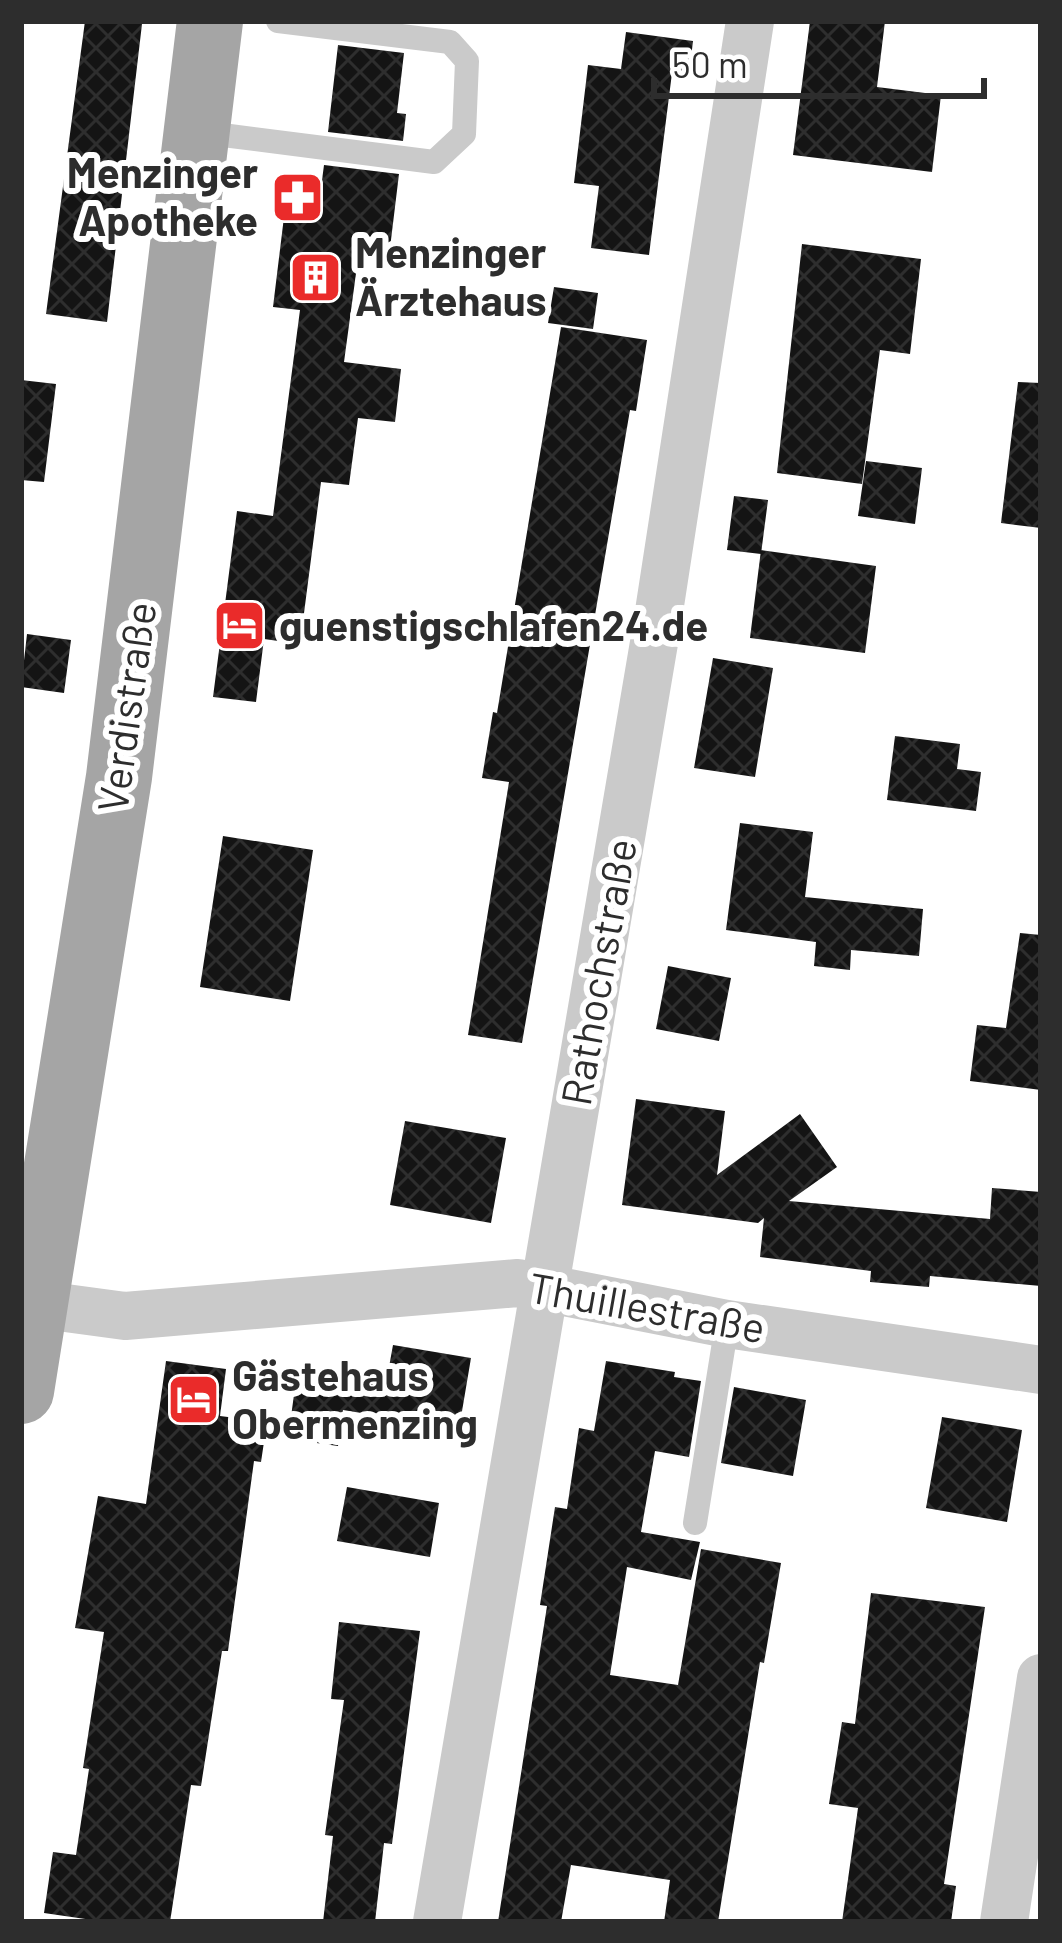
<svg xmlns="http://www.w3.org/2000/svg" width="1062" height="1943" viewBox="0 0 1062 1943" font-family="Barlow,sans-serif">
  <style>
    .building { fill: url(#building-cross-hatch) }
    .lines { fill: none; stroke-linecap: round; stroke-linejoin: round }
    .lane { stroke: #cacaca; stroke-width: 24 }
    .street { stroke: #cacaca; stroke-width: 48 }
    .primary { stroke: #a5a5a5; stroke-width: 66 }
    .labels { text-anchor: middle; stroke-width: 12; stroke-linejoin: round; paint-order: stroke }
    .poi-label { font-size: 42px; font-weight: bold; fill: #2d2d2d; stroke: #fff; text-anchor: start }
    .street-label { font-size: 42px; fill: #2d2d2d; stroke: #fff }
  </style>
  <defs>
    <pattern id="building-cross-hatch" width="8" height="8" patternUnits="userSpaceOnUse" patternTransform="scale(3)"><rect width="8" height="8" fill="#141414"/><path d="M0 0l8 8M0 8l8-8" fill="none" stroke="#2e2e2e"/></pattern>
  </defs>
  <rect width="100%" height="100%" fill="#fff"/>
  <!-- building -->
  <path class="building" d="M85,21L142,24L107,322L46,314Z
    M810,21H885L877,87L941,95L932,172L793,155Z
    M626,32L693,41L689,75L672,73L649,255L591,248L599,186L574,183L588,65L621,69Z
    M338,45L404,53L397,113L406,114L403,141L328,132Z
    M324,165L399,174L390,248L360,244L344,362L401,369L395,422L358,418L349,485L321,482L300,644L264,639L256,702L213,697L237,511L273,516L300,310L273,307L288,184L321,188Z
    M802,244L921,259L910,354L880,350L862,484L777,473Z
    M554,287L598,293L593,329L548,323Z
    M561,327L647,340L636,411L630,410L522,1043L468,1035L509,782L482,778L493,712L497,713Z
    M21,380L56,384L44,482L21,480Z
    M1018,382L1041,383V528L1001,523Z
    M866,461L922,468L915,524L858,516Z
    M734,496L768,500L761,554L727,550Z
    M761,550L876,566L865,653L750,638Z
    M27,634L71,640L64,693L21,687Z
    M713,658L773,668L755,777L694,768Z
    M895,736L960,744L957,769L981,772L976,811L887,800Z
    M740,823L813,832L805,897L923,909L919,956L851,950L850,970L814,966L816,942L726,930Z
    M223,836L313,850L290,1001L200,987Z
    M1020,933L1041,935V1090L970,1081L977,1025L1006,1028Z
    M668,966L731,978L719,1041L656,1029Z
    M636,1099L725,1111L717,1175L800,1114L837,1167L789,1201L990,1219L992,1188L1041,1192V1286L930,1276L929,1287L870,1282L871,1271L760,1257L764,1218L758,1223L622,1205Z
    M405,1121L506,1138L491,1223L390,1205Z
    M393,1345L471,1358L459,1429L343,1410L338,1446L288,1439L298,1365L387,1378Z
    M166,1361L226,1369L220,1416L267,1422L261,1462L254,1461L228,1651H222L201,1786L191,1785L170,1922H106L44,1913L53,1852L76,1855L89,1769L83,1768L104,1632L75,1628L98,1496L146,1504Z
    M606,1361L675,1372L674,1377L701,1381L689,1457L655,1451L641,1532L700,1542L691,1580L627,1567L610,1675L678,1685L701,1549L781,1563L764,1663L760,1662L718,1922H664L670,1880L571,1865L561,1922H498L547,1606L540,1605L555,1507L567,1509L579,1428L594,1431Z
    M734,1387L806,1400L793,1476L721,1463Z
    M942,1417L1022,1430L1007,1522L926,1508Z
    M347,1487L439,1503L430,1557L337,1541Z
    M871,1593L985,1607L944,1884L956,1886L951,1922H842L858,1808L829,1804L842,1722L855,1724Z
    M339,1622L420,1631L392,1844L384,1843L375,1922H323L333,1836L325,1835L344,1700L331,1699Z"/>
  <g class="lines">
    <!-- lane -->
    <path class="lane" d="M199,132L434,162L464,134L467,61L450,42L278,21
      M695,1523L727,1324"/>
    <!-- street -->
    <path class="street" d="M36,1304L125,1316L518,1283L727,1324L1041,1370
      M437,1922L656,631L750,21
      M1004,1922L1041,1678"/>
    <!-- primary -->
    <path class="primary" d="M21,1391L119,777L210,21"/>
  </g>
  <!-- icons -->
  <defs>
    <symbol id="pharmacy-square" viewBox="-11 -11 22 22"><rect x="-9" y="-9" width="18" height="18" rx="4" fill="#ea2b2a" stroke="#fff"/><path d="M-2-6h4v4h4v4h-4v4h-4v-4h-4v-4h4Z" fill="#fff"/></symbol>
    <symbol id="building-square" viewBox="-11 -11 22 22"><rect x="-9" y="-9" width="18" height="18" rx="4" fill="#ea2b2a" stroke="#fff"/><path d="M-4-6H4V6H1V3H-1V6H-4ZM-2.5-4.3h1.7v1.8h-1.7ZM.8-4.3h1.7v1.8H.8ZM-2.5-1h1.7V.8h-1.7ZM.8-1h1.7V.8H.8Z" fill="#fff"/></symbol>
    <symbol id="hotel-square" viewBox="-11 -11 22 22"><rect x="-9" y="-9" width="18" height="18" rx="4" fill="#ea2b2a" stroke="#fff"/><path d="M-6-4.5h1.5V1H6V5H4.5V3h-9V5H-6ZM-4 0a1.8 1.8 0 1 1 3.6 0ZM.5 0V-2.5h3Q6-2.5 6 0Z" fill="#fff"/></symbol>
  </defs>
  <g fill-rule="evenodd">
    <use href="#pharmacy-square" x="268" y="168" width="59" height="59"/>
    <use href="#building-square" x="286" y="248" width="59" height="59"/>
    <use href="#hotel-square" x="210" y="596" width="59" height="59"/>
    <use href="#hotel-square" x="164" y="1370" width="59" height="59"/>
  </g>
  <g class="labels">
    <!-- poi labels -->
    <g class="poi-label">
      <text x="258" y="188" text-anchor="end">Menzinger<tspan x="258" dy="48">Apotheke</tspan></text>
      <text x="355" y="268">Menzinger<tspan x="355" dy="48">Ärztehaus</tspan></text>
      <text x="279" y="641">guenstigschlafen24.de</text>
      <text x="232" y="1391">Gästehaus<tspan x="232" dy="48">Obermenzing</tspan></text>
    </g>
    <!-- street labels -->
    <g class="street-label">
      <text transform="translate(127 707) rotate(-82)" y="15">Verdistraße</text>
      <text transform="translate(599 972) rotate(-80)" y="15">Rathochstraße</text>
      <text transform="translate(647 1308) rotate(10)" y="15">Thuillestraße</text>
    </g>
  </g>
  <!-- border -->
  <rect width="1062" height="1943" fill="none" stroke="#2d2d2d" stroke-width="48"/>
  <!-- scale -->
  <path d="M654 78v18h330v-18" fill="none" stroke="#2d2d2d" stroke-width="6"/>
  <text x="672" y="78" font-size="36" fill="#2d2d2d" stroke="#ffffff" stroke-width="9" paint-order="stroke">50 m</text>
</svg>
